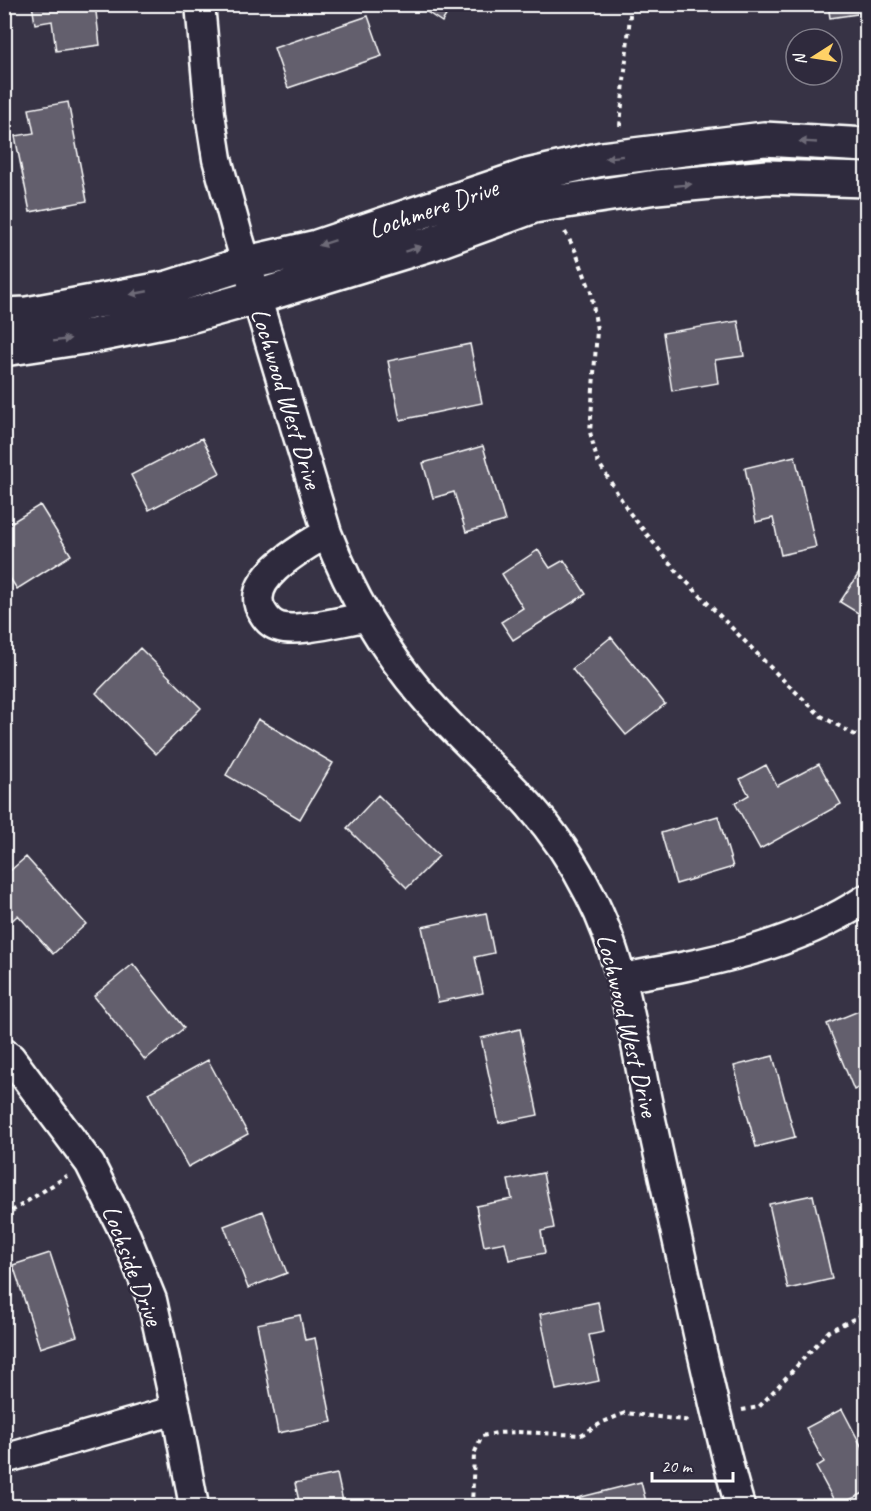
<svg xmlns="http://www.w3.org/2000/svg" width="871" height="1511" viewBox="0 0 871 1511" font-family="Caveat,sans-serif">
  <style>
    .building { fill: #635f6d; stroke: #fff; stroke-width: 1.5 }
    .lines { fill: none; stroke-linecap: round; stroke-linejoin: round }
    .street-casing { stroke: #fff; stroke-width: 33 }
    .secondary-casing { stroke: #fff; stroke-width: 38 }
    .path { stroke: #fff; stroke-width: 4; stroke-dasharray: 4.5 4.5; stroke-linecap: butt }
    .street { stroke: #2f2a3d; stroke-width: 28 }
    .secondary { stroke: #2f2a3d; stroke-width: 33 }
    .oneway { fill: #6d6a77 }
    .labels { text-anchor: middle; stroke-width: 5; stroke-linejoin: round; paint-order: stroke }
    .street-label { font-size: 26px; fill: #fff; stroke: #2f2a3d }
  </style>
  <rect width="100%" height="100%" fill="#373345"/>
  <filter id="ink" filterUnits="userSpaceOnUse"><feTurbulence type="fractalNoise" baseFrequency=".0167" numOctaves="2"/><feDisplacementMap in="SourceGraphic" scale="12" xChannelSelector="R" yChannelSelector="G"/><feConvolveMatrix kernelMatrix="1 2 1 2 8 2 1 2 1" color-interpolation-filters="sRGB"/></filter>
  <g filter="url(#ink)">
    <!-- building -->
    <path class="building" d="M32,4H95L100,45L56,51L52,21L35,24Z
      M415,4H453L442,22Z
      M828,4H863L864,13L830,18Z
      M368,16L382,56L288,88L274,48Z
      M68,102L87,201L30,212L15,136L34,133L29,109Z
      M738,321L744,356L715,360L718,383L672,391L663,333Z
      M470,344L482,403L400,420L388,361Z
      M202,438L220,473L149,510L131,475Z
      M483,446L505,521L466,532L454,492L433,498L423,463Z
      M795,456L816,547L781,555L773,518L756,522L745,468Z
      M40,505L71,555L17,589L4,569V527Z
      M538,550L550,568L564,560L586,594L513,640L501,622L523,608L502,574Z
      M863,567L866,569V618L840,602Z
      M611,637L665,704L626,735L572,669Z
      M140,648L201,708L156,754L96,693Z
      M258,719L333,763L300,819L226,775Z
      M819,764L841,804L760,849L735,803L749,795L740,779L766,765L777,786Z
      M378,795L439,856L407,888L347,828Z
      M718,816L733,867L676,884L661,833Z
      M26,857L86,924L53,954L18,915L4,928V876Z
      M486,913L494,953L475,957L483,993L438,1002L422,927Z
      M133,964L184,1028L145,1060L94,996Z
      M866,1008V1084L854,1090L827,1024Z
      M520,1029L538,1115L499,1123L481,1038Z
      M773,1056L795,1137L756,1147L734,1066Z
      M208,1060L248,1134L188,1167L148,1093Z
      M543,1173L554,1228L541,1231L545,1253L509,1260L505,1242L484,1246L476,1206L512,1199L508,1180Z
      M813,1195L832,1279L788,1289L769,1204Z
      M263,1211L287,1273L248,1288L224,1226Z
      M50,1253L77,1336L40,1348L13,1265Z
      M598,1302L604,1332L589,1335L599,1381L556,1390L540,1314Z
      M300,1315L305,1340L315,1338L332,1422L278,1433L257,1324Z
      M842,1409L866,1455V1492L837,1506L816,1467L824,1462L806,1428Z
      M337,1474L344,1506H300L295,1483Z
      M641,1482L647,1506H579L577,1498Z"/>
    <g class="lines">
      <defs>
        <path id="street" d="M200,4L210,114L217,159L239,239L327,533C350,592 382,648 423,696C456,735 495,768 529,805C553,832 574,863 590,895C625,962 634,1041 650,1115C666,1191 683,1267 700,1343C713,1398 724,1453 740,1506
          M327,533C305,546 240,581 263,613C267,620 272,625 280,627C298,633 345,620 366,617
          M621,978C707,963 792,948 866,899
          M4,1053L11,1058L90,1164L126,1236L152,1300L176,1410L194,1506
          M4,1459L176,1410"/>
        <path id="secondary" d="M4,315L27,314L168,288L247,263L317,247L527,176L602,159L764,139L866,145
          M4,349L97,335L182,318L257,297L433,243L534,206L656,187L768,177L866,180"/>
      </defs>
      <!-- street casing -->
      <use href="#street" class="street-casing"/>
      <!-- secondary casing -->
      <use href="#secondary" class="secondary-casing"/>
      <!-- path -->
      <path class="path" d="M620,126L631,4
        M565,232L575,250L591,292L597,330L590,432L597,460L629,512L677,572L778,675L821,716L866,741
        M4,1216L67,1176
        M742,1410L759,1407L829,1331L866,1313
        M472,1506L474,1454L482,1436L497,1433L518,1432L581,1435L603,1422L625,1413L691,1421"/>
      <!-- street -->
      <use href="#street" class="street"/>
      <!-- secondary -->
      <use href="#secondary" class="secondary"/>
    </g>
    <!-- one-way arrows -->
    <defs><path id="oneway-solid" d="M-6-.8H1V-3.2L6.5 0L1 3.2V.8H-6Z" transform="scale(1.5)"/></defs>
    <g class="oneway">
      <use href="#oneway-solid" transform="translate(808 142) rotate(-177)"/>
      <use href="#oneway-solid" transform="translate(614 157) rotate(173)"/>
      <use href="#oneway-solid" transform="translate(683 185) rotate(-6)"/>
      <use href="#oneway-solid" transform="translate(327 243) rotate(162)"/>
      <use href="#oneway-solid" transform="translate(413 249) rotate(-17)"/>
      <use href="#oneway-solid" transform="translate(139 293) rotate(169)"/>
      <use href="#oneway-solid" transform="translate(62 340) rotate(-9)"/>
    </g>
  </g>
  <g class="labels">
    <!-- street labels -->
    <g class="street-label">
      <text transform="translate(433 208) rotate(-19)" y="9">Lochmere Drive</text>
      <text transform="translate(287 398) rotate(73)" y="9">Lochwood West Drive</text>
      <text transform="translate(628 1025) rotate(76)" y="9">Lochwood West Drive</text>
      <text transform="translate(133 1265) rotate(69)" y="9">Lochside Drive</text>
    </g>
  </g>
  <!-- margin -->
  <rect width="871" height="1511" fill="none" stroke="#2f2a3d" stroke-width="24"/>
  <rect x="12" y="12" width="847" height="1487" fill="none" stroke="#fff" stroke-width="2" filter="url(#ink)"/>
  <!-- north arrow -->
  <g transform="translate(814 57) rotate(258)"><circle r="28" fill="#2f2a3d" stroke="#827f8b" stroke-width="1.5"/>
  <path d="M0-4.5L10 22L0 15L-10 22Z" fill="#ffd166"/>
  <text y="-9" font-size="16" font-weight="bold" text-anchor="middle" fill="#ffffff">N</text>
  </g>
  <!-- scale -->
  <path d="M652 1472v9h81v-9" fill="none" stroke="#ffffff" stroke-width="3"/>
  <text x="661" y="1472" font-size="18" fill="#ffffff" stroke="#2f2a3d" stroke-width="4.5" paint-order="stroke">20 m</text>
</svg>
